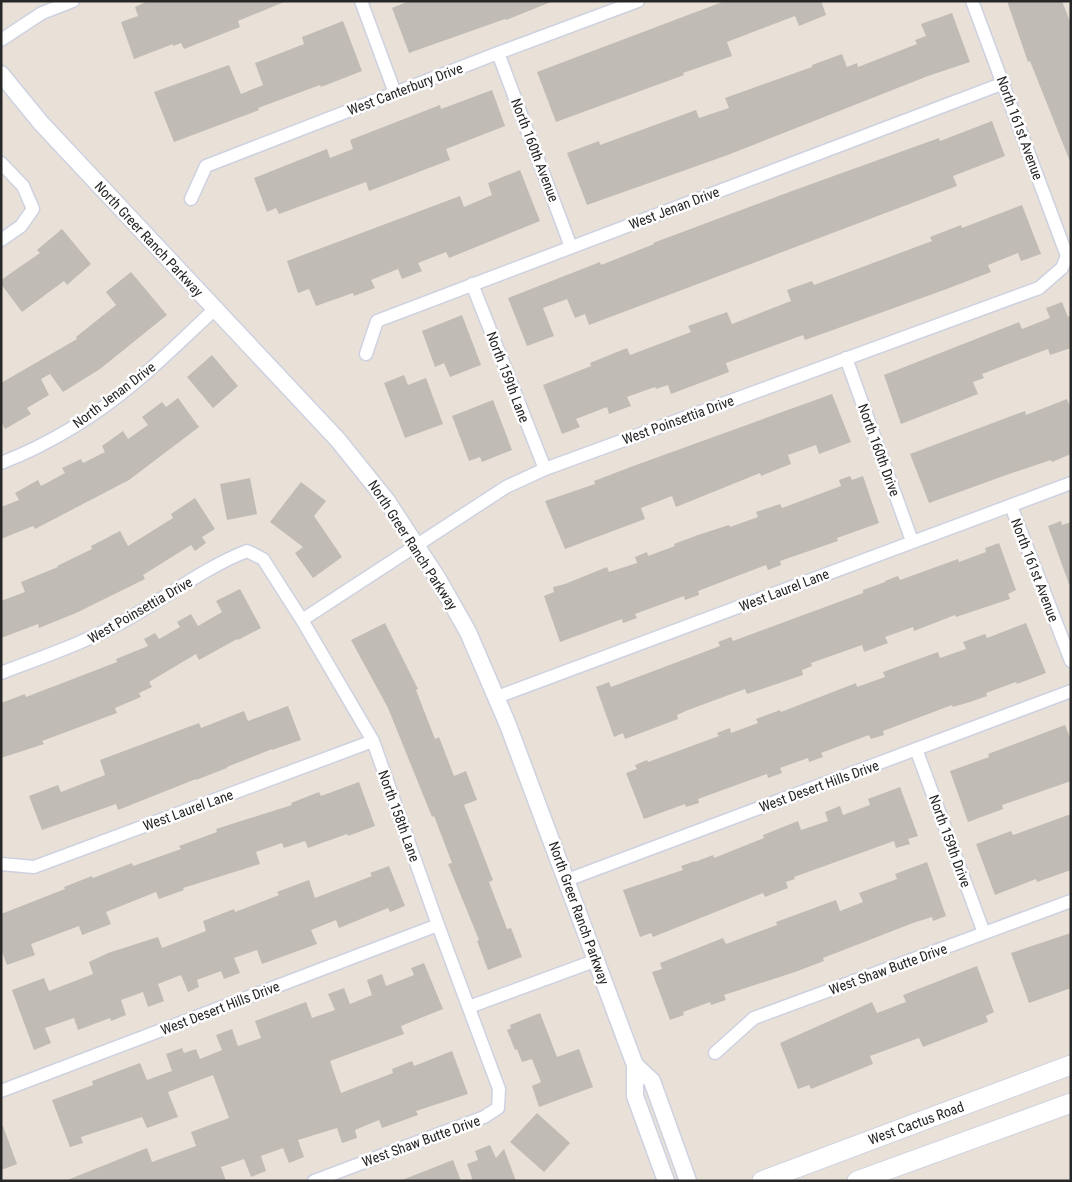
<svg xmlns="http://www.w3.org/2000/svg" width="1072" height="1182" viewBox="0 0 1072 1182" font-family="'Roboto Condensed',sans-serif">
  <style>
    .building { fill: #c1bbb5 }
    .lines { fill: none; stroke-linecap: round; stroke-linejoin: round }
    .minor-casing { stroke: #cdd1e0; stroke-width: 15 }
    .tertiary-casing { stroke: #cdd1e0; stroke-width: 19 }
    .secondary-casing { stroke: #cdd1e0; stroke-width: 21 }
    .minor { stroke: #fff; stroke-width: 12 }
    .tertiary { stroke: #fff; stroke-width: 16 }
    .secondary { stroke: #fff; stroke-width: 19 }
    .labels { text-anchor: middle; stroke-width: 5; stroke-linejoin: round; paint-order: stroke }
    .street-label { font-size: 14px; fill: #272727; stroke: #fff }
  </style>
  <rect width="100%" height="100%" fill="#e9e1d8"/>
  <!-- building -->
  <path class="building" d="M148,1H284V2L238,21L240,27L184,49L181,43L173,46V44L134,59L121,22L138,16L135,7Z
    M409,1H551V2L506,20L505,19L409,53L392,8Z
    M725,1H821L826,15L799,26L795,16L727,42L732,56L683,73L684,75L556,122L537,72Z
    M1007,1H1062L1071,24V164L1030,61L1028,62Z
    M952,13L970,62L928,76L725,156L587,205L567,153L599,141L600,145L696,110L699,118L729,108L725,98L812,67V65L842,54L847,67L857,63L858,67L917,44L915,40L926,36L921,24Z
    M343,21L362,71L321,87L320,85L258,108L259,110L174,142L154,92L229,65L241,94L263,85L255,63L304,44L302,37Z
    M492,90L505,126L446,149L450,160L369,191L366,182L279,214L276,208L267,212L254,178L327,149L330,158L353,149L350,140L440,105L441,109Z
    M992,121L1005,156L953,176L957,186L589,325L585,314L575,318L567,299L543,308L554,336L527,346L508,298L600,262L601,265L654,244L653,243L792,191L939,138L940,141Z
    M520,170L540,221L449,258L446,252L418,263L422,271L402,279L398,269L371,280L375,288L354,296L353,293L316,306L309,289L298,293L287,261L460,196L464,207L492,195L488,183Z
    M1022,205L1041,254L1021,261L1018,253L988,265L991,272L944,290L805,340L803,335L726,363L729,372L671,394L668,385L656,389L655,387L627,397L631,406L609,414L607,407L576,419L580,427L562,434L543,385L591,366L590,363L627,348L630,355L691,332L688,326L727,312L732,324L791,301L787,290L812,281L814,285L932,241L930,237L961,225L962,228Z
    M62,229L91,264L67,285L64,281L22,312L1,284V280L40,253L37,250Z
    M131,272L167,315L100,369L63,392L50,374L41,379L49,395L27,408L31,414L5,429L1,421V383L77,339L76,337L116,305L106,292Z
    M1062,302L1068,317L1071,315V348L1050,355L1048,349L982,374L984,378L973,382L978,394L901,424L884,375L1019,322L1022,329L1050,318L1046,308Z
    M462,315L481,365L450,377L444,363L435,367L422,331Z
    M212,355L238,386L213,408L187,377Z
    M404,375L408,385L426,378L443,424L405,438L384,383Z
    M832,394L851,442L819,454L816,445L788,455L791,464L761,476L760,473L676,507L672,496L641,508L645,519L565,549L545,501L595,484L594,481L636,465Z
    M178,398L199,427L129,480L35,529L33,526L1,539V507L19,500L15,493L38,480L41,486L65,473L62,468L81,459L83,463L105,452L102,446L123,431L128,439L148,425L142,417L162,402L166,407Z
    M1067,399L1071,409V454L1052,462L1051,460L1009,474L929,503L910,454L1025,411L1026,415Z
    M493,400L512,450L482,462L480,457L469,461L452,416Z
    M850,476L852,480L863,476L879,523L837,538L838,541L780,561L781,565L768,570L766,565L698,591L699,595L685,600L684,596L635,614L637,618L623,623L622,619L560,642L544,596L554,592L553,587L565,584L607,567L609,572L637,563L635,557L647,552L648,556L675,546L674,544L698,535L729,525L730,527L758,517L756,512L780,504L782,508L841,486L839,480Z
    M250,478L257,514L227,520L220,484Z
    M301,482L326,501L314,516L342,557L313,578L295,553L303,547L270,522Z
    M195,498L215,529L202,537L206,543L195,551L191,545L143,575L145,579L76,613L39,628L38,624L1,638V601L25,592L21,582L58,567L57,566L92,549L91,546L120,531L128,546L173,518L171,514Z
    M1061,521L1062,525L1071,522V584H1069L1048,526Z
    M999,543L1016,590L1008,594L1010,599L956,617L955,615L914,631L913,627L885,637L888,643L864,652L862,645L811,663L812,666L802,670L803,675L747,694L745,689L688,710L677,715L678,719L625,739L623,733L614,737L596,687L609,682L611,687L720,646L718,642L731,637L733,641L863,593V590L885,582V581L898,576L900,580L958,559L959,562L986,552L985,548Z
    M240,589L261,628L238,640L237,639L199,660L196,654L149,682L152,687L139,693L141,697L115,708L117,713L42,741L44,744L1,758V703L25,694L26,697L117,662L116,659L148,646L144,639L155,633L159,639L180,627L177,622L191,614L198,626L222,612L216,601Z
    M385,623L418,689L416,690L435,739L439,737L454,776L466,771L477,800L464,805L493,880L489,882L507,929L511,928L522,957L488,970L477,941L479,940L448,864L452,863L434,816L432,817L388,708L351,640Z
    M1026,623L1046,673L1017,684L1016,682L986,693L987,696L973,701L953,707L952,705L883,731L884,735L871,739L869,735L821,753L823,757L809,762L808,758L780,768L782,773L768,778L767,774L698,799L699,803L686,807L685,804L644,819L626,773L637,769L635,765L647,760L648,762L719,736L717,733L730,728L731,733L758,723L756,719L780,710L781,712L856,683L857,687L885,677L883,672L938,652L940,658L966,649L963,642L985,634L987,638Z
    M288,706L301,740L272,750V749L227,767V768L196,780V779L118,810L116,804L42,830L29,796L58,785L61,792L105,775L100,760L199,723L201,728L244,711L248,721Z
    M1065,725L1071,740V781L1002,805L1003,809L968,822L950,771L989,757L988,754Z
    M359,782L375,826L348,836L347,834L308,848L305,841L284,848L282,843L256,852L260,864L183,888L184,890L159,899L156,892L106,912L111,924L82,935L79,926L31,944L35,955L7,965L1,949V914L65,889L64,887L92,876L93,878L132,863L133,866L181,849L179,846L217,832L216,829L292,805L291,803L319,792L321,796Z
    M900,787L918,836L908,839L910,844L896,848L894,841L794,877L795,879L786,882L788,888L765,897L763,893L653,937L651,933L640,937L623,890L683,870L681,866L695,861V862L713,855L714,858L764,838L763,835L798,821L801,830L828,821L825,812L840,806L843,815L870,805L868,799Z
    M1071,814V870L1037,882L1036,879L995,895L976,844L1011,831L1013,835Z
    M927,862L946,916L933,921L932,917L913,923L823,958L824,961L795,972L724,995L726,1000L711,1005L710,1002L683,1012L684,1015L670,1020L652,972L662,969L660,963L723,938L726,944L777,925L776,922L836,900L840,911L863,902L859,893L897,879L895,874Z
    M389,866L405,906L390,912L388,908L339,928L336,920L311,930L317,944L262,964L257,950L234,958L240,973L224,979L221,971L197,980L199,987L188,992L181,975L158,984L164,1001L148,1007L143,992L121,1000L126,1015L111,1021L110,1018L78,1030L74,1018L45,1028L51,1043L34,1050L12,990L44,978L49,991L93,974L89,962L108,953L158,937L162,948L206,931L203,921L234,909L235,912L279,895L277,892L309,880L315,898L372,876L370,873Z
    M1071,933V988L1029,1003L1011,953Z
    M424,963L443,1009L401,1026L404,1034L330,1061L341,1093L393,1073L392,1069L412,1061L414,1066L452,1051L468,1094L416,1111L418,1115L382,1128L379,1120L355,1130L357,1138L342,1143L337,1128L298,1140L304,1157L289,1163L283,1148L261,1156L266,1171L251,1177L244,1159L221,1167L226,1181H65L147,1148L152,1162L196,1146L191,1132L229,1118L213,1075L168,1092L178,1117L147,1128L142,1117L81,1137L83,1143L70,1147L52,1100L93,1085L92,1081L140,1063L147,1080L172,1071L166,1054L182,1048L184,1053L196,1049L200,1059L222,1050L216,1035L232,1029L238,1046L261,1038L255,1021L306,1002L312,1018L335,1010L328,994L344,988L350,1004L372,995L367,980L382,974L386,986L414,975L411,968Z
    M977,966L994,1012L986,1016L988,1022L923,1047L919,1038L870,1056L873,1064L811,1089L809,1085L798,1089L780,1043L872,1002L877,1013L906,1002L903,995Z
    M540,1013L557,1057L579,1049L593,1087L539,1107L532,1086L541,1082L532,1059L522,1062L517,1049L515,1050L507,1030L511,1028L510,1025Z
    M537,1113L570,1143L544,1172L510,1142Z
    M1,1126H3L17,1164L1,1170Z
    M490,1145L496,1158L504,1149L516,1181H473L467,1164L478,1160L475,1151Z
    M453,1160L461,1181H402V1180Z"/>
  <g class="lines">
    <defs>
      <path id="minor" d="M361,1L395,93
        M1,40L42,13L73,1
        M498,53L571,247
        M1,163L23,186L33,209L21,226L1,240
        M191,199L206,166L498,53L638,1
        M472,284L545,469
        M366,354L377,321L1004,83
        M846,358L912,541
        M1,463C50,444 98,414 138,380C165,357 189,333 215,309
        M1011,506L1071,661
        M302,620L506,487L545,469L1039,288L1062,268L1067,256L972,1
        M1,673C45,656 90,641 131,617C170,595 206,567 247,551L263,559L302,620L373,741L438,925L499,1089L498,1108L484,1117L314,1181
        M497,697L1071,483
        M916,749L984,933
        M1,864L34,867L373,741
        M567,880L1071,691
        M469,1007L597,960
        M715,1053L754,1018L1071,901
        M1,1091L438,925"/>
      <path id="tertiary" d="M1,74L41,123L338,440L387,501L438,579L468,632L508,725L635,1065V1096L666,1181
        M635,1065L652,1081L688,1181"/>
      <path id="secondary" d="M762,1181L1071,1065
        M857,1181L1071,1103"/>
    </defs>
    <!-- minor casing -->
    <use href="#minor" class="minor-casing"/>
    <!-- tertiary casing -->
    <use href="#tertiary" class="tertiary-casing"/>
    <!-- secondary casing -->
    <use href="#secondary" class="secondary-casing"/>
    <!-- minor -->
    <use href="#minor" class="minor"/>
    <!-- tertiary -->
    <use href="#tertiary" class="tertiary"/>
    <!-- secondary -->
    <use href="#secondary" class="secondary"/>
  </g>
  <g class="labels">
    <!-- street labels -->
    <g class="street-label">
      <text transform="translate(405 89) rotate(-21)" y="5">West Canterbury Drive</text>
      <text transform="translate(1020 128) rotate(70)" y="5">North 161st Avenue</text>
      <text transform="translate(535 150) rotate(69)" y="5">North 160th Avenue</text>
      <text transform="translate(674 208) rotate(-21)" y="5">West Jenan Drive</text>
      <text transform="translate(149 239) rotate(47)" y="5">North Greer Ranch Parkway</text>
      <text transform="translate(508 377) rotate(69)" y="5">North 159th Lane</text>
      <text transform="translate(114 395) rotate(-37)" y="5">North Jenan Drive</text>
      <text transform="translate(678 420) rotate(-20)" y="5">West Poinsettia Drive</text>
      <text transform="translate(879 450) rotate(70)" y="5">North 160th Drive</text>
      <text transform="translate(413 545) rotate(57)" y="5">North Greer Ranch Parkway</text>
      <text transform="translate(1035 570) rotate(69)" y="5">North 161st Avenue</text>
      <text transform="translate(784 590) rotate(-21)" y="5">West Laurel Lane</text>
      <text transform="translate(140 610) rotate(-30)" y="5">West Poinsettia Drive</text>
      <text transform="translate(819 786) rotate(-20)" y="5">West Desert Hills Drive</text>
      <text transform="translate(188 810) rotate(-20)" y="5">West Laurel Lane</text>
      <text transform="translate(399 816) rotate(70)" y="5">North 158th Lane</text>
      <text transform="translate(950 841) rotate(70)" y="5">North 159th Drive</text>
      <text transform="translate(579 913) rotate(70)" y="5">North Greer Ranch Parkway</text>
      <text transform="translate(888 969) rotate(-20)" y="5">West Shaw Butte Drive</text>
      <text transform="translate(220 1008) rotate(-21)" y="5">West Desert Hills Drive</text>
      <text transform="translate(916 1123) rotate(-20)" y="5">West Cactus Road</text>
      <text transform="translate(421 1141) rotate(-20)" y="5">West Shaw Butte Drive</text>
    </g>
  </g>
  <!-- border -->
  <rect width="1072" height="1182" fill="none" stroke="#272727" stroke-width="5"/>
</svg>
